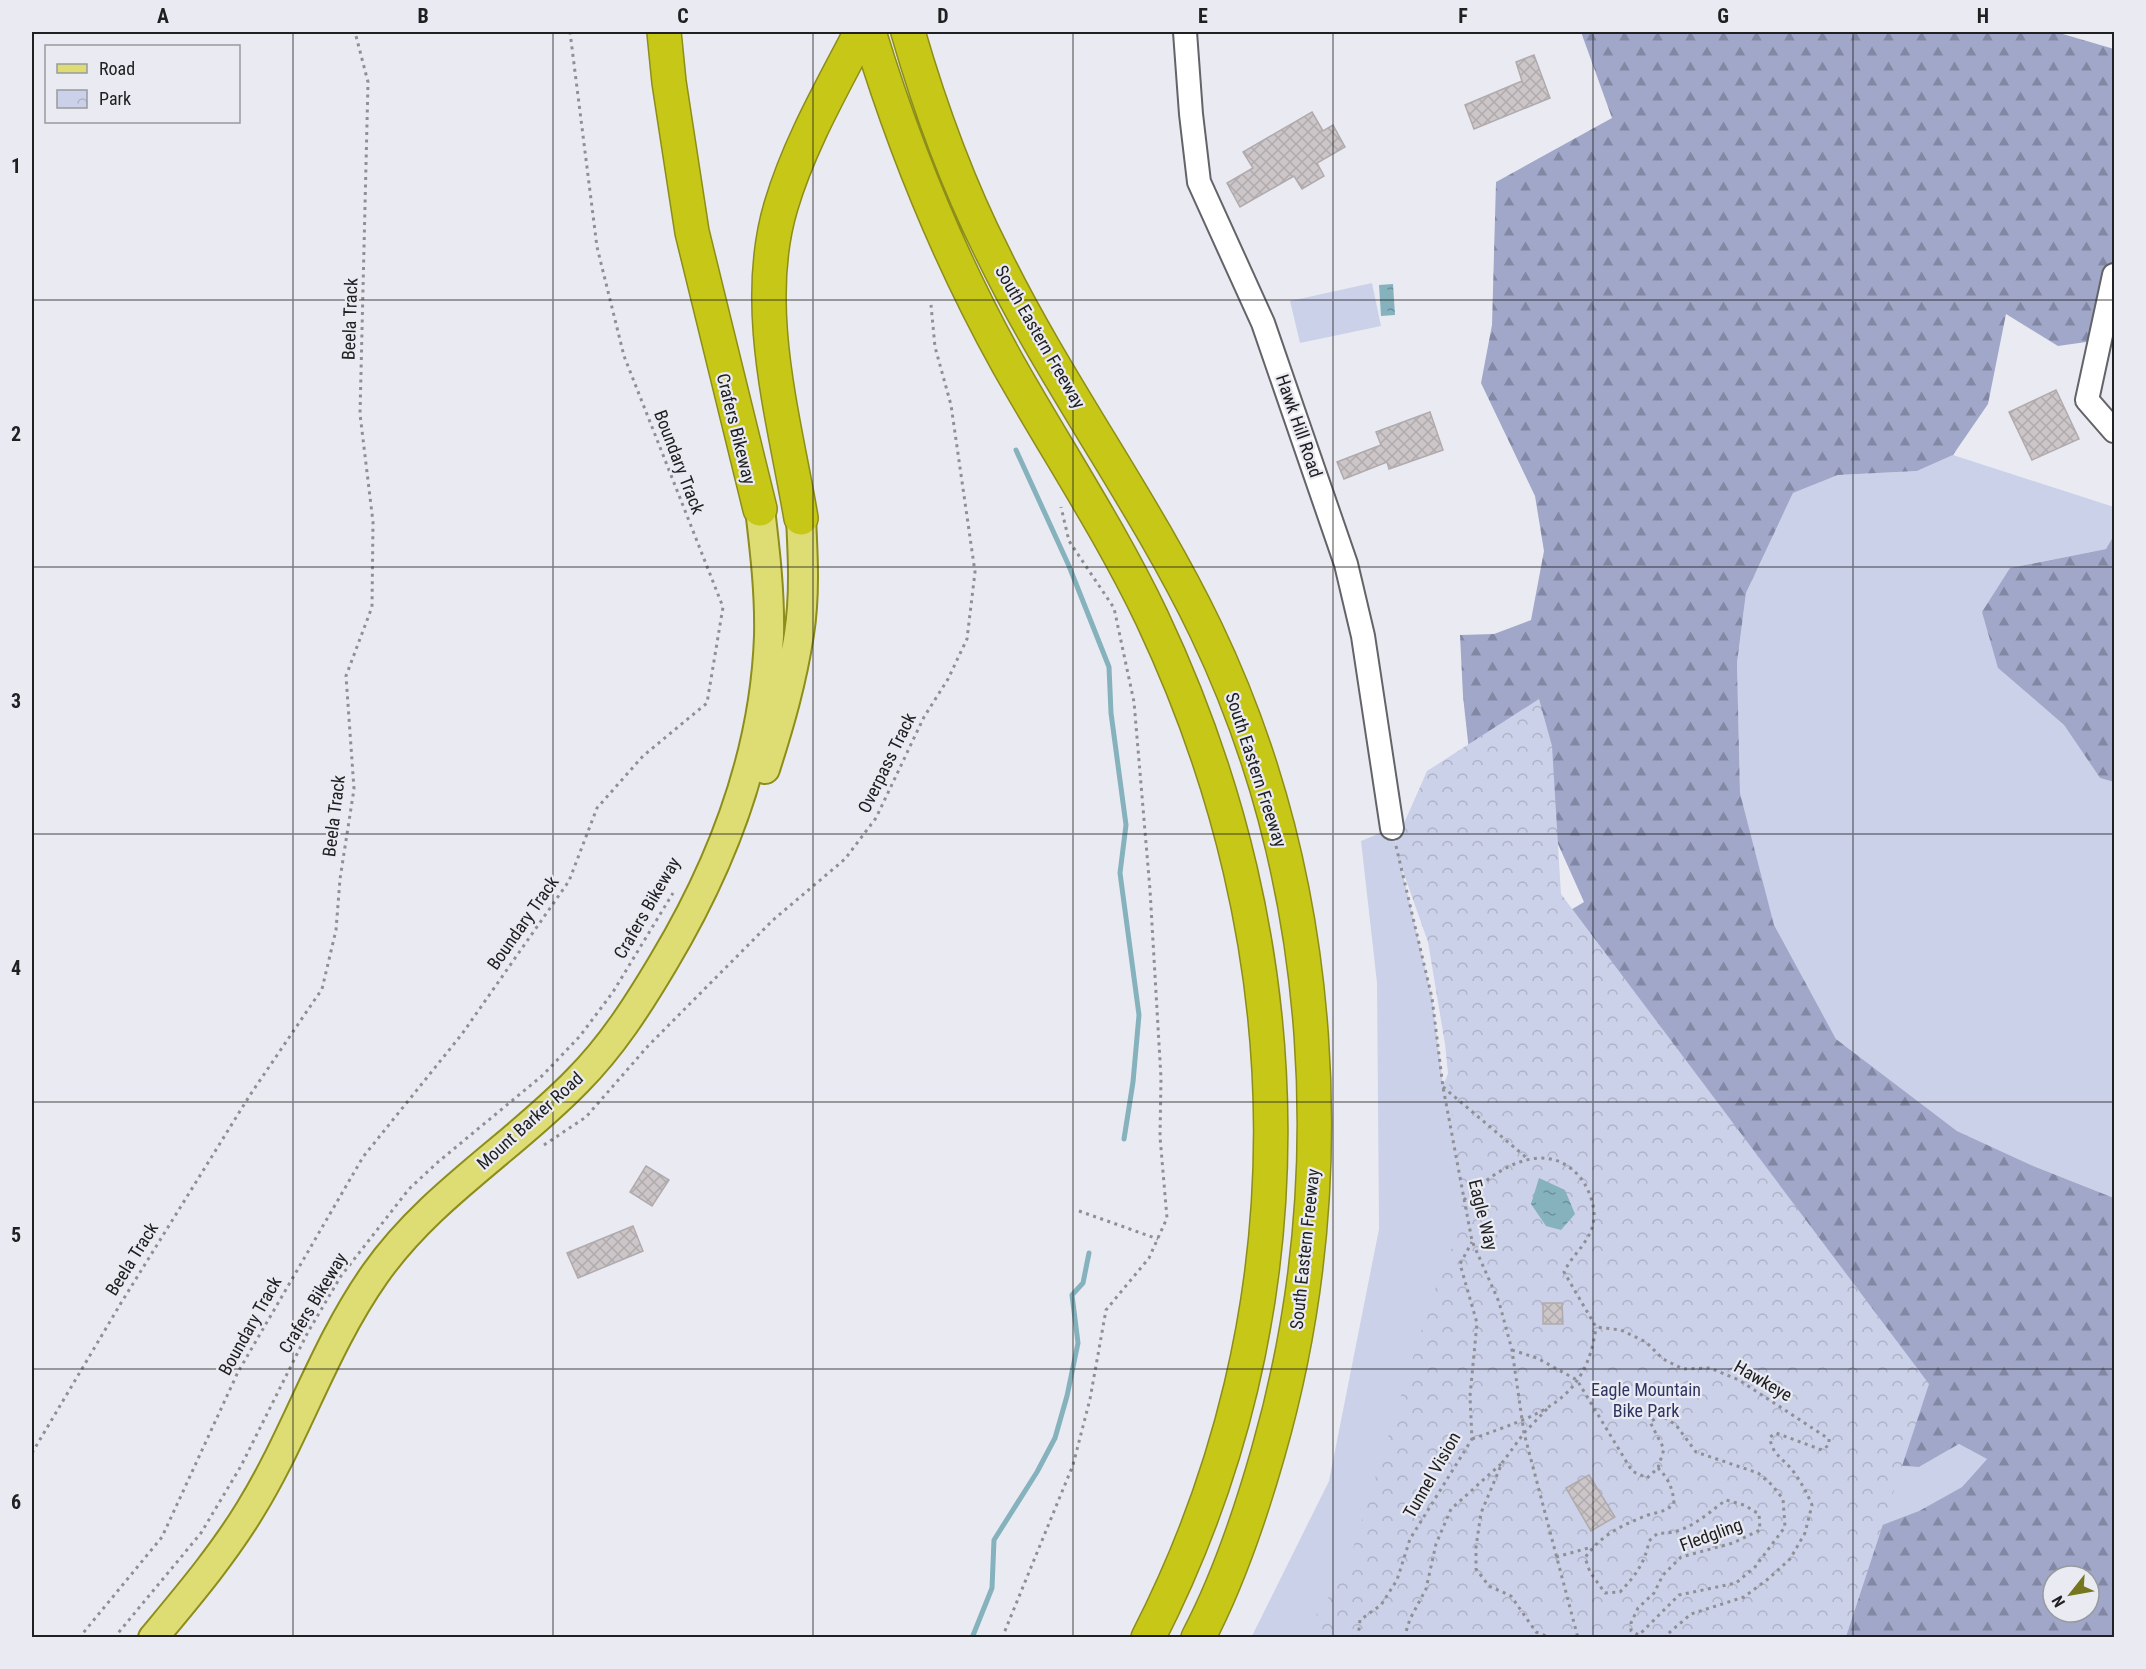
<svg xmlns="http://www.w3.org/2000/svg" width="2146" height="1669" viewBox="0 0 2146 1669" font-family="'Roboto Condensed',sans-serif">
  <style>
    .grass { fill: #ccd1ea }
    .forest { fill: url(#forest-firs); fill-rule: evenodd }
    .park { fill: url(#park-crowns) }
    .water { fill: url(#water-ripples) }
    .lines { fill: none; stroke-linecap: round; stroke-linejoin: round }
    .stream { stroke: #85b2bd; stroke-width: 5 }
    .building { fill: url(#building-cross-hatch); stroke: #b0aaad; stroke-width: 1.5 }
    .minor-casing { stroke: #636469; stroke-width: 26 }
    .major-casing { stroke: #8d8d1b; stroke-width: 32 }
    .highway-casing { stroke: #8d8d1b; stroke-width: 36 }
    .path { stroke: #8f8f94; stroke-width: 3; stroke-dasharray: 3 4.5; stroke-linecap: butt }
    .minor { stroke: #fff; stroke-width: 22 }
    .major { stroke: #dddd74; stroke-width: 28 }
    .highway { stroke: #c7c717; stroke-width: 33 }
    .grid { fill: none; stroke: #202022; stroke-width: 1.5; stroke-opacity: 0.55 }
    .labels { text-anchor: middle; stroke-width: 4.5; stroke-linejoin: round; paint-order: stroke }
    .street-label { font-size: 18px; fill: #202022; stroke: #eaebf2 }
    .park-label { font-size: 18px; fill: #2f3563; stroke: #eaebf2 }
    .neatline { fill: none; stroke: #202022; stroke-width: 2 }
    .grid-label { font-size: 20px; text-anchor: middle; font-weight: bold; fill: #202022 }
  </style>
  <defs>
    <pattern id="forest-firs" width="22" height="20" patternUnits="userSpaceOnUse" patternTransform="scale(1.5)"><rect width="22" height="20" fill="#a0a7c9"/><path d="M5 1l3.5 6h-7zM16 11l3.5 6h-7z" fill="#8288a3"/></pattern>
    <pattern id="park-crowns" width="20" height="18" patternUnits="userSpaceOnUse" patternTransform="scale(1.5)"><rect width="20" height="18" fill="#ccd1ea"/><path d="M2 6a3 3 0 1 1 6 0M12 15a3 3 0 1 1 6 0" fill="none" stroke="#afb3c8"/></pattern>
    <pattern id="water-ripples" width="26" height="14" patternUnits="userSpaceOnUse" patternTransform="scale(1.5)"><rect width="26" height="14" fill="#85b2bd"/><path d="M2 4q2-2 4 0t4 0M15 11q2-2 4 0t4 0" fill="none" stroke="#6c9099"/></pattern>
    <pattern id="building-cross-hatch" width="8" height="8" patternUnits="userSpaceOnUse" patternTransform="scale(1.5)"><rect width="8" height="8" fill="#ccc6c9"/><path d="M0 0l8 8M0 8l8-8" fill="none" stroke="#afaaac"/></pattern>
  </defs>
  <rect width="100%" height="100%" fill="#eaebf2"/>
  <!-- grass -->
  <path class="grass" d="M1372,283L1381,326L1300,343L1290,301Z
    M1953,455L2114,507V535L2106,549L2010,568L1998,668L2064,725L2100,778L2114,782V1198L2031,1165L1957,1131L1836,1039L1774,926L1740,793L1737,663L1746,593L1793,493L1838,475L1917,471Z
    M1392,828L1432,998L1443,1085L1458,1051L1779,1459L1919,1467L1959,1444L1987,1459L1962,1487L1919,1511L1780,1637L1251,1638L1329,1481L1379,1229L1377,983L1361,841Z"/>
  <!-- forest -->
  <path class="forest" d="M1581,32H2056L2114,49V274L2100,340L2058,346L2006,314L1988,404L1953,455L1917,471L1838,475L1793,493L1746,593L1737,663L1740,793L1774,925L1836,1039L1957,1131L2031,1165L2114,1198V1637H1780L1859,1534L1919,1511L1962,1487L1987,1459L1959,1444L1919,1467L1885,1465L1504,950L1584,902L1536,795L1469,751L1463,696L1460,635L1494,634L1531,620L1544,551L1535,496L1481,383L1492,325L1496,182L1612,118ZM2053,1576H2089V1612H2053Z
    M2114,535V782L2100,778L2064,725L1998,668L1982,612L2010,568L2106,549Z"/>
  <!-- park -->
  <path class="park" d="M1539,699L1552,746L1561,894L1929,1384L1846,1637L1300,1638L1345,1574L1433,1294L1463,1221L1445,1044L1428,942L1394,846L1427,771Z"/>
  <!-- water -->
  <path class="water" d="M1393,284L1395,315L1381,316L1379,285Z
    M1539,1178L1565,1190L1575,1214L1561,1230L1546,1226L1531,1204Z"/>
  <g class="lines">
    <!-- stream -->
    <path class="stream" d="M1016,450L1069,566L1109,667L1111,713L1126,825L1120,873L1139,1015L1133,1082L1124,1139
      M972,1638L992,1588L994,1540L1037,1472L1055,1438L1067,1396L1078,1343L1072,1295L1083,1283L1089,1253"/>
  </g>
  <!-- building -->
  <path class="building" d="M1534,55L1550,98L1474,129L1465,105L1522,81L1516,62Z
    M1312,112L1323,131L1333,125L1345,147L1317,163L1324,176L1302,189L1294,176L1240,207L1227,183L1253,168L1243,152Z
    M2056,390L2079,439L2032,460L2009,412Z
    M1430,412L1443,450L1389,469L1387,462L1344,479L1337,462L1381,445L1376,432Z
    M646,1166L669,1180L652,1206L630,1192Z
    M633,1226L643,1251L578,1278L567,1253Z
    M1543,1303H1562L1563,1324H1543Z
    M1589,1475L1615,1517L1591,1531L1566,1488Z"/>
  <g class="lines">
    <defs>
      <path id="minor" d="M1185,32L1191,114L1199,182L1263,323L1346,564L1363,636L1392,828
        M2114,275L2087,400L2114,431"/>
      <path id="major" d="M765,769C779,725 792,681 799,634C805,596 803,557 801,518
        M153,1638C187,1597 222,1556 250,1510C297,1434 323,1348 375,1274C430,1196 511,1149 577,1081C612,1046 638,1005 663,963C723,863 765,753 769,636C770,593 765,551 760,509"/>
      <path id="highway" d="M664,32L669,82L692,232L760,509
        M869,32C904,147 949,258 1008,364C1056,449 1110,530 1152,618C1307,946 1315,1312 1148,1638
        M908,32C930,108 958,185 994,256C1057,385 1144,501 1206,630C1327,883 1345,1185 1268,1453C1250,1516 1229,1579 1198,1638
        M801,518C784,418 751,306 781,206C799,145 832,88 861,32"/>
    </defs>
    <!-- minor casing -->
    <use href="#minor" class="minor-casing"/>
    <!-- major casing -->
    <use href="#major" class="major-casing"/>
    <!-- highway casing -->
    <use href="#highway" class="highway-casing"/>
    <!-- path -->
    <path class="path" d="M1396,846L1432,998L1443,1087L1472,1241L1499,1302L1512,1350L1524,1433L1578,1638
      M1443,1087L1528,1159
      M544,1145L586,1117L648,1046L773,920L845,859L876,818L924,717L948,679L967,639L975,572L951,405L935,347L931,305
      M1464,1200C1493,1171 1543,1137 1578,1175C1587,1184 1595,1204 1594,1217C1593,1240 1573,1253 1564,1272L1596,1327L1621,1330L1646,1342L1663,1359L1683,1369L1710,1368L1739,1380L1829,1439V1445L1822,1450L1776,1433L1770,1437C1771,1454 1784,1459 1793,1471C1801,1482 1807,1493 1812,1505L1805,1533L1790,1559L1768,1579L1744,1597L1691,1614L1663,1638
      M1079,1211L1158,1239
      M1512,1350L1537,1358L1577,1380L1632,1471L1647,1478L1658,1468L1664,1449L1650,1422L1661,1415L1676,1425L1696,1452L1758,1473L1772,1485L1783,1499L1785,1527L1755,1567L1736,1583L1679,1595L1639,1635L1631,1631V1623L1638,1608L1654,1593L1663,1575L1681,1557L1733,1543L1760,1530L1759,1514L1744,1505L1726,1500C1704,1516 1686,1535 1658,1533L1649,1541C1645,1563 1635,1576 1620,1592L1605,1593L1590,1572L1585,1558C1599,1536 1624,1524 1648,1515C1658,1512 1665,1512 1674,1504C1673,1489 1669,1479 1658,1468
      M1547,1409L1524,1433L1502,1463L1481,1513L1476,1547V1569L1489,1586L1511,1596L1536,1632L1551,1638
      M1472,1439C1537,1415 1586,1404 1596,1327
      M32,1453L121,1303L250,1095L322,989L336,930L340,879L354,789L346,676L372,607L373,522L360,414L368,82L355,32
      M1556,1557L1592,1547
      M79,1638L162,1537L238,1372L363,1157L462,1034L569,881L597,808L643,756L707,703L723,607L624,356L597,247L570,32
      M114,1638L201,1533L241,1466L308,1332L341,1276L409,1189L438,1162L543,1075L580,1036L613,992L673,893
      M1002,1638L1073,1465L1090,1399L1106,1310L1149,1258L1167,1218L1160,1137L1161,1078L1150,890L1134,702L1114,608L1069,541L1061,507
      M1358,1638L1360,1620L1381,1605L1397,1580L1410,1539L1472,1439L1470,1396L1477,1323L1460,1264L1472,1242
      M1404,1638L1410,1619L1426,1589L1436,1544L1451,1509L1501,1464"/>
    <!-- minor -->
    <use href="#minor" class="minor"/>
    <!-- major -->
    <use href="#major" class="major"/>
    <!-- highway -->
    <use href="#highway" class="highway"/>
  </g>
  <!-- grid -->
  <path class="grid" d="M293,32V1638M553,32V1638M813,32V1638M1073,32V1638M1333,32V1638M1593,32V1638M1853,32V1638M32,300H2114M32,567H2114M32,834H2114M32,1102H2114M32,1369H2114"/>
  <g class="labels">
    <!-- street labels -->
    <g class="street-label">
      <text transform="translate(350 319) rotate(-88)" y="6">Beela Track</text>
      <text transform="translate(1040 337) rotate(60)" y="6">South Eastern Freeway</text>
      <text transform="translate(1299 426) rotate(71)" y="6">Hawk Hill Road</text>
      <text transform="translate(736 429) rotate(76)" y="6">Crafers Bikeway</text>
      <text transform="translate(679 462) rotate(69)" y="6">Boundary Track</text>
      <text transform="translate(887 763) rotate(-64)" y="6">Overpass Track</text>
      <text transform="translate(1256 770) rotate(72)" y="6">South Eastern Freeway</text>
      <text transform="translate(334 816) rotate(-83)" y="6">Beela Track</text>
      <text transform="translate(647 908) rotate(-60)" y="6">Crafers Bikeway</text>
      <text transform="translate(523 923) rotate(-55)" y="6">Boundary Track</text>
      <text transform="translate(530 1121) rotate(-42)" y="6">Mount Barker Road</text>
      <text transform="translate(1483 1215) rotate(76)" y="6">Eagle Way</text>
      <text transform="translate(1305 1249) rotate(-84)" y="6">South Eastern Freeway</text>
      <text transform="translate(132 1259) rotate(-58)" y="6">Beela Track</text>
      <text transform="translate(313 1303) rotate(-59)" y="6">Crafers Bikeway</text>
      <text transform="translate(250 1326) rotate(-61)" y="6">Boundary Track</text>
      <text transform="translate(1763 1381) rotate(30)" y="6">Hawkeye</text>
      <text transform="translate(1432 1475) rotate(-60)" y="6">Tunnel Vision</text>
      <text transform="translate(1711 1535) rotate(-20)" y="6">Fledgling</text>
    </g>
    <!-- park labels -->
    <g class="park-label">
      <text x="1646" y="1396">Eagle Mountain<tspan x="1646" dy="21">Bike Park</tspan></text>
    </g>
  </g>
  <!-- border -->
  <rect width="2146" height="1669" fill="none" stroke="#eaebf2" stroke-width="66"/>
  <!-- legend -->
  <rect x="45" y="45" width="195" height="78" fill="#eaebf2" stroke="#999a9f" stroke-width="1.5"/>
  <rect x="57" y="64" width="30" height="9" fill="#dddd74" stroke="#999a9f" stroke-width="1.5"/>
  <text x="99" y="75" font-size="18" fill="#202022">Road</text>
  <rect x="57" y="90" width="30" height="18" fill="url(#park-crowns)" stroke="#999a9f" stroke-width="1.5"/>
  <text x="99" y="105" font-size="18" fill="#202022">Park</text>
  <!-- north arrow -->
  <g transform="translate(2071 1594) rotate(239)"><circle r="28" fill="#eaebf2" stroke="#999a9f" stroke-width="1.5"/>
  <path d="M0-4.5L10 22L0 15L-10 22Z" fill="#76761d"/>
  <text y="-9" font-size="16" font-weight="bold" text-anchor="middle" fill="#202022">N</text>
  </g>
  <rect x="33" y="33" width="2080" height="1603" class="neatline"/>
  <g class="grid-label">
    <text x="163" y="23">A</text>
    <text x="423" y="23">B</text>
    <text x="683" y="23">C</text>
    <text x="943" y="23">D</text>
    <text x="1203" y="23">E</text>
    <text x="1463" y="23">F</text>
    <text x="1723" y="23">G</text>
    <text x="1983" y="23">H</text>
    <text x="16" y="173">1</text>
    <text x="16" y="441">2</text>
    <text x="16" y="708">3</text>
    <text x="16" y="975">4</text>
    <text x="16" y="1242">5</text>
    <text x="16" y="1509">6</text>
  </g>
</svg>
